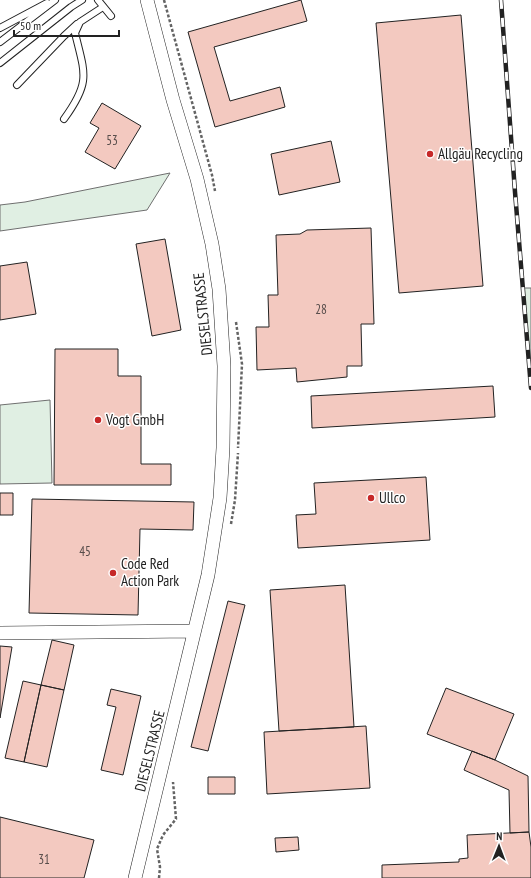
<svg xmlns="http://www.w3.org/2000/svg" width="531" height="878" viewBox="0 0 531 878" font-family="'PT Sans Narrow',sans-serif">
  <style>
    .green { fill: #e0efe3; stroke: #6f6f6f }
    .building { fill: #f3c9c0; stroke: #222 }
    .lines { fill: none; stroke-linecap: round; stroke-linejoin: round }
    .service-casing { stroke: #222; stroke-width: 8 }
    .minor-casing { stroke: #222; stroke-width: 14 }
    .path { stroke: #646464; stroke-width: 2.5; stroke-dasharray: 3 2; stroke-linecap: butt }
    .service { stroke: #fff; stroke-width: 6 }
    .minor { stroke: #fff; stroke-width: 13 }
    .rail-casing { stroke: #222; stroke-width: 4.5 }
    .rail { stroke: #fff; stroke-width: 3; stroke-dasharray: 9; stroke-linecap: butt }
    .poi-dot { fill: #c62828; stroke: #fff; stroke-width: 1.5 }
    .labels { text-anchor: middle; stroke-width: 3; stroke-linejoin: round; paint-order: stroke }
    .number-label { font-size: 13px; fill: #564c4a }
    .poi-label { font-size: 15px; fill: #222; stroke: #fff; text-anchor: start }
    .street-label { font-size: 15px; fill: #222; stroke: #fff }
  </style>
  <rect width="100%" height="100%" fill="#fff"/>
  <!-- green -->
  <path class="green" d="M170,173L147,210L0,231V205L25,202Z
    M523,288H531V370H529Z
    M50,400L52,483L0,484V405Z"/>
  <!-- building -->
  <path class="building" d="M301,0L307,21L214,47L230,101L280,87L285,107L215,127L188,32Z
    M461,15L483,286L399,293L376,23Z
    M102,103L141,126L115,169L85,152L99,128L90,123Z
    M331,141L340,182L279,195L271,154Z
    M371,228L374,324H361L362,366H347V377L297,382L296,368L257,370L256,327H269L268,295H278L276,235L300,234L307,230Z
    M165,239L181,330L152,336L136,244Z
    M27,262L36,314L0,320V266Z
    M55,349H118V376H141V464H171V485H54Z
    M493,386L495,417L312,428L311,396Z
    M426,477L430,540L298,548L296,515L316,514L314,483Z
    M0,493H13V515H0Z
    M32,499L194,502L193,530L140,529L138,615L29,613Z
    M345,585L354,727L279,731L270,590Z
    M228,601L245,605L208,751L191,747Z
    M52,640L74,645L64,690L41,685Z
    M0,646L12,647L0,718Z
    M23,681L41,685L24,762L5,758Z
    M41,685L64,690L47,767L24,762Z
    M446,688L514,714L495,760L427,734Z
    M111,689L141,696L123,775L101,770L116,707L107,705Z
    M366,726L370,788L267,794L264,732Z
    M472,751L495,760L528,776L529,832L510,833L509,790L464,770Z
    M208,777H235V794H208Z
    M0,817L94,840L84,878H0Z
    M529,832L531,847V878H382V865L459,862V859L468,858L467,835Z
    M298,837L299,850L276,852L275,838Z"/>
  <g class="lines">
    <defs>
      <path id="service" d="M98,0L111,16
        M0,28L47,3
        M0,42L55,0
        M0,63L71,7L82,0
        M17,85L64,36L77,24
        M64,119C91,82 85,74 75,33L80,22L103,7"/>
      <path id="minor" d="M0,633L194,631
        M135,878L208,575L220,498L223,448L224,366L219,289L212,244L197,179L173,100L147,0"/>
    </defs>
    <!-- service casing -->
    <use href="#service" class="service-casing"/>
    <!-- minor casing -->
    <use href="#minor" class="minor-casing"/>
    <!-- path -->
    <path class="path" d="M164,0L212,175L215,191
      M236,322L242,364L238,448
      M231,524L235,500L238,453
      M159,878L160,867L157,849L163,835L176,819L173,782"/>
    <!-- service -->
    <use href="#service" class="service"/>
    <!-- minor -->
    <use href="#minor" class="minor"/>
    <defs>
      <path id="rail" d="M501,0L515,192L531,388"/>
    </defs>
    <!-- rail casing -->
    <use href="#rail" class="rail-casing"/>
    <!-- rail -->
    <use href="#rail" class="rail"/>
  </g>
  <!-- markers -->
  <g class="poi-dot">
    <circle cx="430" cy="154" r="4"/>
    <circle cx="98" cy="420" r="4"/>
    <circle cx="371" cy="498" r="4"/>
    <circle cx="113" cy="573" r="4"/>
  </g>
  <g class="labels">
    <!-- number labels -->
    <g class="number-label">
      <text x="112" y="145">53</text>
      <text x="321" y="314">28</text>
      <text x="85" y="556">45</text>
      <text x="44" y="864">31</text>
    </g>
    <!-- poi labels -->
    <g class="poi-label">
      <text x="438" y="159">Allgäu Recycling</text>
      <text x="106" y="425">Vogt GmbH</text>
      <text x="379" y="503">Ullco</text>
      <text x="121" y="569">Code Red<tspan x="121" dy="17">Action Park</tspan></text>
    </g>
    <!-- street labels -->
    <g class="street-label">
      <text transform="translate(203 314) rotate(-96)" y="5">DIESELSTRASSE</text>
      <text transform="translate(150 751) rotate(-76)" y="5">DIESELSTRASSE</text>
    </g>
  </g>
  <!-- north arrow -->
  <g transform="translate(499 846) rotate(1)" stroke="#ffffff" stroke-width="3" paint-order="stroke">
  <path d="M0-3L7 15L0 10L-7 15Z" fill="#222222"/>
  <text y="-6" font-size="11" font-weight="bold" text-anchor="middle" fill="#222222">N</text>
  </g>
  <!-- scale -->
  <path d="M14 30v6h105v-6" fill="none" stroke="#222222" stroke-width="2"/>
  <text x="20" y="30" font-size="12" fill="#222222" stroke="#ffffff" stroke-width="3" paint-order="stroke">50 m</text>
</svg>
